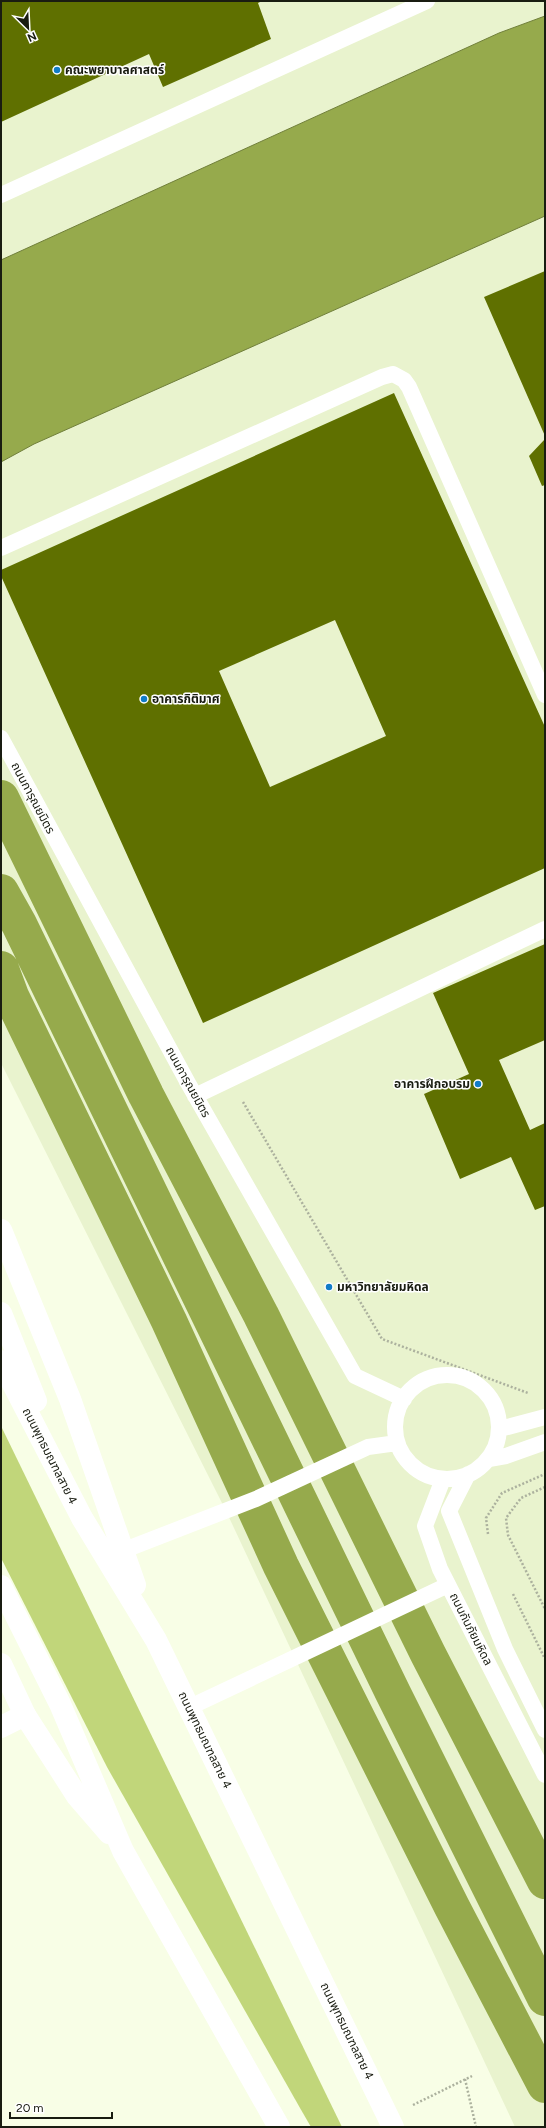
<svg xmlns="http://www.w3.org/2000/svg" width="546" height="2128" viewBox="0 0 546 2128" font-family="Figtree,'Noto Sans Thai',sans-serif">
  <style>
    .built { fill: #e9f3ce }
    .green { fill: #c1d67a }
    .water { fill: #96aa4c; stroke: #707f3a }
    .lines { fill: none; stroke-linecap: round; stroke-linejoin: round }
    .canal { stroke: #96aa4c; stroke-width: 36 }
    .building { fill: #5f7000; fill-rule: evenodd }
    .path { stroke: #acb19e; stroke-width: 2.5; stroke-dasharray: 2 2; stroke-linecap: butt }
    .service { stroke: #fff; stroke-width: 16 }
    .minor { stroke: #fff; stroke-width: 22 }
    .secondary { stroke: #fff; stroke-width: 22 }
    .poi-dot { fill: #117cc7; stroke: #fff; stroke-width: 1.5 }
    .labels { text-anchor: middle; stroke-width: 3; stroke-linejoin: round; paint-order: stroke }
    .poi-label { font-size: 12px; font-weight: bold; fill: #191c11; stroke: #fff; text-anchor: start }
    .street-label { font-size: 12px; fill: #191c11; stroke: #fff }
  </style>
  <rect width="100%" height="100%" fill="#f8fee6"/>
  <!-- built -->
  <path class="built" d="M1,1H545V2127H515L226,1511L1,1063Z"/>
  <!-- green -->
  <path class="green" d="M1,1426L342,2127H311L300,2108L107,1767L1,1558Z"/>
  <!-- water -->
  <path class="water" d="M545,16V216L34,444L1,462V260L499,33Z"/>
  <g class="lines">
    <!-- canal -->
    <path class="canal" d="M1,798L146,1095L261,1315L428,1654L545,1881
      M1,892L19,924L393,1693L545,1998
      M1,969L11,996L169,1321L281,1566L452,1907L545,2085"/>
  </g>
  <!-- building -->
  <path class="building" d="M1,1H262L258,3L271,39L163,87L149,54L1,122Z
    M545,271V436L484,297Z
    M394,393L545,727V868L203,1023L1,576V570ZM335,620L386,736L270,787L219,671Z
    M545,439V485L542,486L529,456Z
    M545,944V1040L499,1060L530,1130L545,1123V1206L535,1210L511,1157L460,1179L424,1094L469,1074L433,993Z"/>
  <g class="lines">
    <!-- path -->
    <path class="path" d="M243,1102L382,1339L528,1393
      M545,1487L521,1498L506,1518L508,1535L545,1609
      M488,1534L486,1518L502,1493L545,1474
      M513,1594L545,1659
      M465,2079L476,2127
      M413,2105L472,2076"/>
    <!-- service -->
    <path class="service" d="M1,195L427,1
      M1,548L382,377L393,374L404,380L409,387L545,695
      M1,738L188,1083L355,1376L404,1399
      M195,1096L545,929
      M395 1427a52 52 0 1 1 104 0a52 52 0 1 1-104 0Z
      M500,1429L545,1417
      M489,1459L506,1456L545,1442
      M468,1474L449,1511L505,1649L545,1730
      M443,1479L425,1526L440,1569L545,1775
      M122,1551L256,1499L368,1447L397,1443
      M190,1707L448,1585"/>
    <!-- minor -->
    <path class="minor" d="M1,1727L25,1715"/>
    <!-- secondary -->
    <path class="secondary" d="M1,1230L70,1399L135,1585
      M1,1313L36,1401
      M1,1361L82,1518L156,1640L393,2127
      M1,1586L60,1704L123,1851L279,2127
      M1,1664L25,1715L77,1796L109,1833"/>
  </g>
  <!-- markers -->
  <g class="poi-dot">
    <circle cx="57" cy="70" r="4"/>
    <circle cx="144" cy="699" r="4"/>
    <circle cx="478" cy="1084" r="4"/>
    <circle cx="329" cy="1287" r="4"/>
  </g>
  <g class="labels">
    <!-- poi labels -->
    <g class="poi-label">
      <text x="65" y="74">คณะพยาบาลศาสตร์</text>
      <text x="152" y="703">อาคารกิติมาศ</text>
      <text x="470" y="1088" text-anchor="end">อาคารฝึกอบรม</text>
      <text x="337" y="1291">มหาวิทยาลัยมหิดล</text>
    </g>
    <!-- street labels -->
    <g class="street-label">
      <text transform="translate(33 798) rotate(62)" y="4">ถนนการุณยมิตร</text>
      <text transform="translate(188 1082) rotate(61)" y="4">ถนนการุณยมิตร</text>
      <text transform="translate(50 1456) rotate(63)" y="4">ถนนพุทธมณฑลสาย 4</text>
      <text transform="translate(471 1629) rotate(63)" y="4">ถนนกันภัยมหิดล</text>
      <text transform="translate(205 1740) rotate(64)" y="4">ถนนพุทธมณฑลสาย 4</text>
      <text transform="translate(347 2031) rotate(64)" y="4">ถนนพุทธมณฑลสาย 4</text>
    </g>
  </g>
  <!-- border -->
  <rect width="546" height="2128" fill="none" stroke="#191c11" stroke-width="4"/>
  <!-- north arrow -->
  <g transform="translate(28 28) rotate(156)" stroke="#ffffff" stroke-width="3" paint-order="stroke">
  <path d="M0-3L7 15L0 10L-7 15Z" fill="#191c11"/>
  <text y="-6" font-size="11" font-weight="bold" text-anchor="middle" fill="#191c11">N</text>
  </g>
  <!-- scale -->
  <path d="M10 2112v6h102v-6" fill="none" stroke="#191c11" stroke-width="2"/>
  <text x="16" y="2112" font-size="12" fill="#191c11" stroke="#ffffff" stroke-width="3" paint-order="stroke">20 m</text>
</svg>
